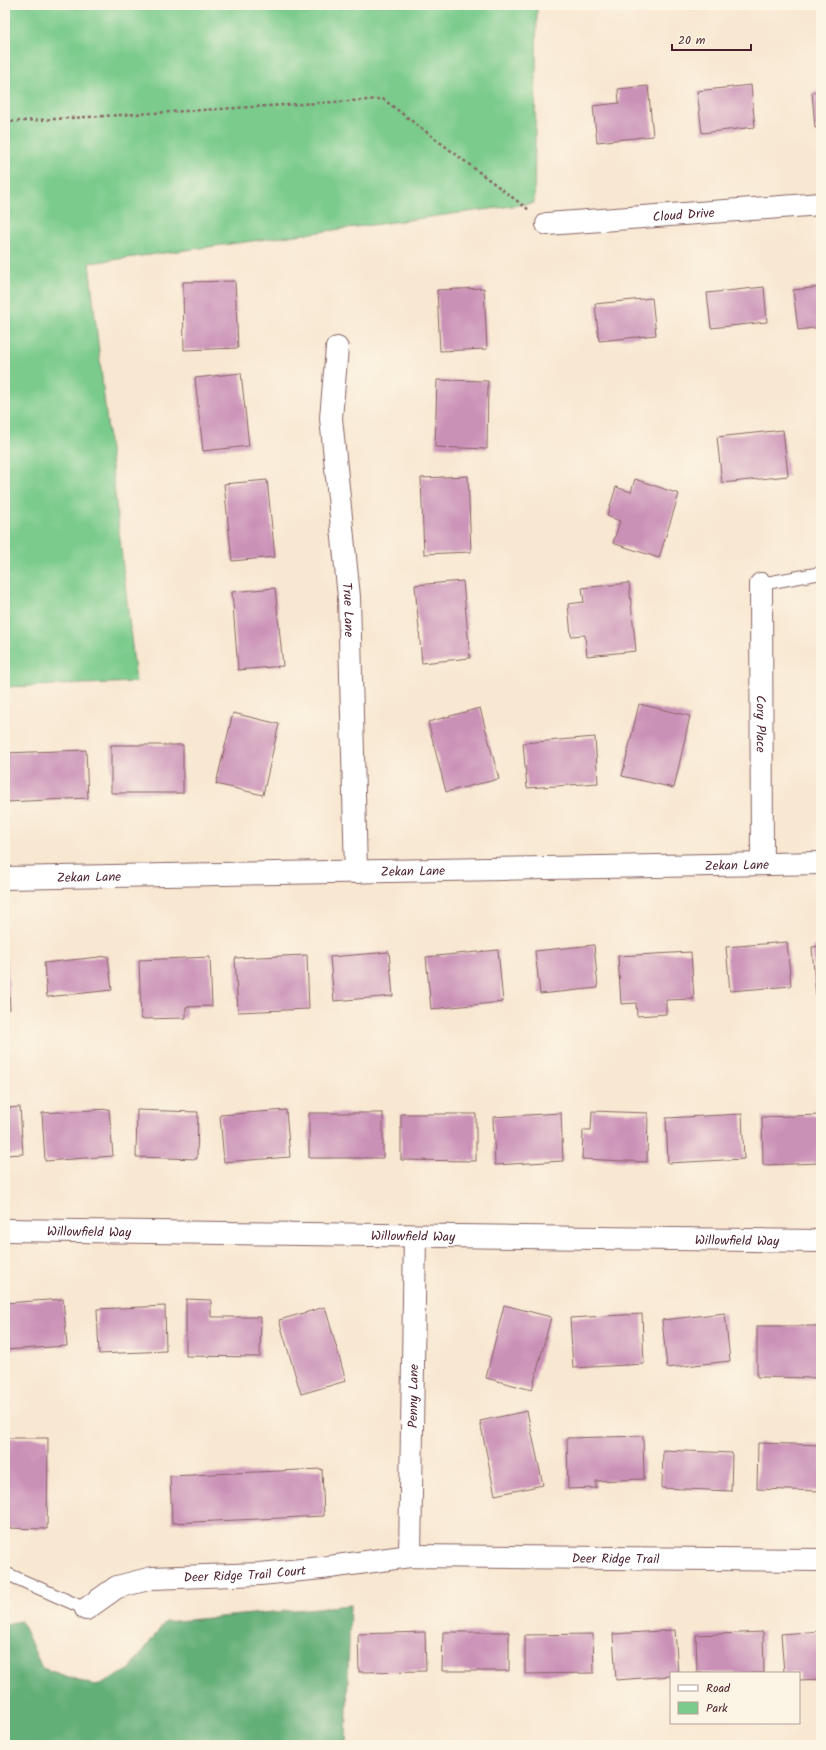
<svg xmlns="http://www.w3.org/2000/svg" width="826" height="1750" viewBox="0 0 826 1750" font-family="Kalam,sans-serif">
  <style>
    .green { fill: #7acb8c; stroke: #62755c }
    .forest { fill: #63af78; stroke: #566752 }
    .building { fill: #ca91b7 }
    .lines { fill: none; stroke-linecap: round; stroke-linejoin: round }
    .lane-casing { stroke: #876565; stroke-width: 14 }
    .street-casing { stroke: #876565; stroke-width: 24 }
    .path { stroke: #876565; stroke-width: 2.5; stroke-dasharray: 3 3; stroke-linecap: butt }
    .lane { stroke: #fff; stroke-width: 12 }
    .street { stroke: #fff; stroke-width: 22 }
    .labels { text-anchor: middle; stroke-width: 3.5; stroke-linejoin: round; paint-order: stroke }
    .street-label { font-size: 13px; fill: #4a1f2b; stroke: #fcf5e5 }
  </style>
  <rect width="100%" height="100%" fill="#fcf5e5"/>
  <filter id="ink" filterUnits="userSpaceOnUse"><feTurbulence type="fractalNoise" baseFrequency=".025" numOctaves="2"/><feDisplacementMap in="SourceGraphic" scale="8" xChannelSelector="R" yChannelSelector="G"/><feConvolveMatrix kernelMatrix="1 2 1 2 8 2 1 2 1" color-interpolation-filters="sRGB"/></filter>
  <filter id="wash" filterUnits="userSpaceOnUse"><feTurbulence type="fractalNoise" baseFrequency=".012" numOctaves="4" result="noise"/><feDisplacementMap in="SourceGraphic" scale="16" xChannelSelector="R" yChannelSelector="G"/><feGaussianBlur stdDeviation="0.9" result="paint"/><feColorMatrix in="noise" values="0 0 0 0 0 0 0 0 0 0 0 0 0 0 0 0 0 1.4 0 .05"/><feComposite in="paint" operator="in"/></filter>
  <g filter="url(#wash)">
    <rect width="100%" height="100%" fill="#f8e7d1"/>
    <!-- green -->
    <path class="green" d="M5,5H537L534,203L89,263L136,682L5,687Z"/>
    <!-- forest -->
    <path class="forest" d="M350,1605L346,1745H5V1624L21,1621L42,1668L96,1686L129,1670L165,1622Z"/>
    <g id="blocks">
      <!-- building -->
      <path class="building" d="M751,85L755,127L702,133L697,91Z
        M648,86L653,136L597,142L593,106L619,103L618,89Z
        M821,91V127L815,128L812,92Z
        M235,281L238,348L184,350L183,282Z
        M764,287L767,322L711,328L707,293Z
        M821,287V327L798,330L793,290Z
        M484,288L487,349L440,351L437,290Z
        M652,298L656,335L599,341L595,304Z
        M241,373L249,446L203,451L195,378Z
        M437,380L488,381L487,449L435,447Z
        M783,430L788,476L722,483L717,437Z
        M468,476L471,552L424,554L421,478Z
        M635,479L679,494L659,558L613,543L620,521L607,516L616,487L631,492Z
        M267,480L275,557L232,561L224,484Z
        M463,581L470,658L422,663L415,585Z
        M629,583L636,651L587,656L585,635L571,636L568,604L584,602L582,588Z
        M275,588L283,666L238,670L232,592Z
        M639,704L690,716L674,788L622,776Z
        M480,708L499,779L446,792L428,722Z
        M233,713L279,724L263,795L216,784Z
        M595,737L598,783L527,788L523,743Z
        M111,745H183V793H111Z
        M86,750L88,798L7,802L5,753Z
        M787,942L791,986L730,991L726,947Z
        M594,945L598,988L540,994L535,951Z
        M821,946V995H816L812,947Z
        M498,950L503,1002L431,1009L426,957Z
        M389,952L393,996L334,1001L330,957Z
        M691,952L694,999L666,1000V1014L637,1016L636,1003L621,1004L618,956Z
        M307,955L309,1009L238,1012L235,958Z
        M108,956L112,990L47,997L44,963Z
        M210,957L212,1006L186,1007V1018L141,1019L139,960Z
        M5,960H7L10,1009L5,1010Z
        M20,1107L23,1154L5,1155V1108Z
        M109,1109L113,1156L45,1161L42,1113Z
        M137,1110L198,1112L197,1159L136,1157Z
        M286,1110L290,1157L224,1162L220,1115Z
        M592,1111L648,1113L647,1162L582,1159L583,1130H591Z
        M309,1113H383V1158H309Z
        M561,1113L563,1161L495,1165L493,1117Z
        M401,1114H476V1161L401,1160Z
        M742,1114L744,1159L668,1163L666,1118Z
        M821,1115V1163L763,1165L762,1117Z
        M63,1299L67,1346L5,1350V1303Z
        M186,1299L211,1300V1317H261L260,1357L186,1356Z
        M504,1305L551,1317L532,1390L486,1378Z
        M165,1306L166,1351L99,1354L97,1309Z
        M325,1307L346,1381L301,1394L279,1320Z
        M725,1313L730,1361L667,1368L662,1320Z
        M642,1314L644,1364L573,1368L570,1318Z
        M757,1326H821V1378L757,1377Z
        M527,1411L543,1485L495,1495L480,1421Z
        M643,1436L644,1479L596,1481V1488L568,1489L567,1438Z
        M5,1438H48L47,1529L5,1528Z
        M758,1443L821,1445V1491L757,1489Z
        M663,1450L732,1453L731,1491L662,1488Z
        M322,1469L324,1516L172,1523L170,1476Z
        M675,1630L678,1673H671V1676L616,1680L613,1634Z
        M821,1631V1679L799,1680V1673H784L781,1634Z
        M425,1632L426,1671L359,1672L358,1634Z
        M443,1632H509V1671H442Z
        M763,1632L764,1673H697L696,1635Z
        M593,1634L594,1673L525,1674V1635Z"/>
    </g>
  </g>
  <g filter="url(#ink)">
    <use href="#blocks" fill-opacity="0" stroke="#876565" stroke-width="1"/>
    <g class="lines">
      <defs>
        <path id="lane" d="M761,584L821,573
          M5,1573L86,1609"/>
        <g id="street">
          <path id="s1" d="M547,224L821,204"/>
          <path id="s2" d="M337,348L331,418L349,597L356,872"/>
          <path id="s3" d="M761,584L762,864"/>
          <path id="s4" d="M5,878L821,863"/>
          <path id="s5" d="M5,1230L821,1241"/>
          <path id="s6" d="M410,1556L415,1236"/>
          <path id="s7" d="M86,1609L117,1587L152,1578L260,1574L322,1568L410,1556L821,1560"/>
        </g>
      </defs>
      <!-- lane casing -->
      <use href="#lane" class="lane-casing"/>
      <!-- street casing -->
      <use href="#street" class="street-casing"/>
      <!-- path -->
      <path class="path" d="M5,122L383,99L529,210"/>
      <!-- lane -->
      <use href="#lane" class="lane"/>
      <!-- street -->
      <use href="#street" class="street"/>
    </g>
  </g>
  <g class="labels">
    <!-- street labels -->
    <g class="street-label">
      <text dy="5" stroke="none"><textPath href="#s1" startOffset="137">Cloud Drive</textPath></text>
      <text dy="5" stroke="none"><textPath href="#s2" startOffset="263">True Lane</textPath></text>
      <text dy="5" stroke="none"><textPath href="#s3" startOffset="140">Cory Place</textPath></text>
      <text dy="5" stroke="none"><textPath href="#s4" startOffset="732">Zekan Lane</textPath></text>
      <text dy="5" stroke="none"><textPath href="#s4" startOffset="408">Zekan Lane</textPath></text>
      <text dy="5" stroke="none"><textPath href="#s4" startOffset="84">Zekan Lane</textPath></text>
      <text dy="5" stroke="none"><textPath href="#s5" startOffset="84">Willowfield Way</textPath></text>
      <text dy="5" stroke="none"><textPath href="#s5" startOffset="408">Willowfield Way</textPath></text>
      <text dy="5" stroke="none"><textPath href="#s5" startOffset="732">Willowfield Way</textPath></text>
      <text dy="5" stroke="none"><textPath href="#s6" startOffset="160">Penny Lane</textPath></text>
      <text dy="5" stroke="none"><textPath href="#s7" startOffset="539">Deer Ridge Trail</textPath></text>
      <text dy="5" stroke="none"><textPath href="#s7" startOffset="167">Deer Ridge Trail Court</textPath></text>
    </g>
  </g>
  <!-- margin -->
  <rect width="826" height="1750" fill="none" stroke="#fcf5e5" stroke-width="20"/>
  <!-- legend -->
  <rect x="670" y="1672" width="130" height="52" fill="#fcf5e5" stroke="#b59f9b"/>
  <rect x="678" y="1685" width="20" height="6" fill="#ffffff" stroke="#b59f9b"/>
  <text x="706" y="1692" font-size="12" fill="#4a1f2b">Road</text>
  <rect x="678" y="1702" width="20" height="12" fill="#7acb8c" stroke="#b59f9b"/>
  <text x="706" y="1712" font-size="12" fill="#4a1f2b">Park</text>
  <!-- scale -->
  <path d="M672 44v6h79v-6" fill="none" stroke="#4a1f2b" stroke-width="2"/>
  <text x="678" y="44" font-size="12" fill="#4a1f2b" stroke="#fcf5e5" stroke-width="3" paint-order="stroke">20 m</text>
</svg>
